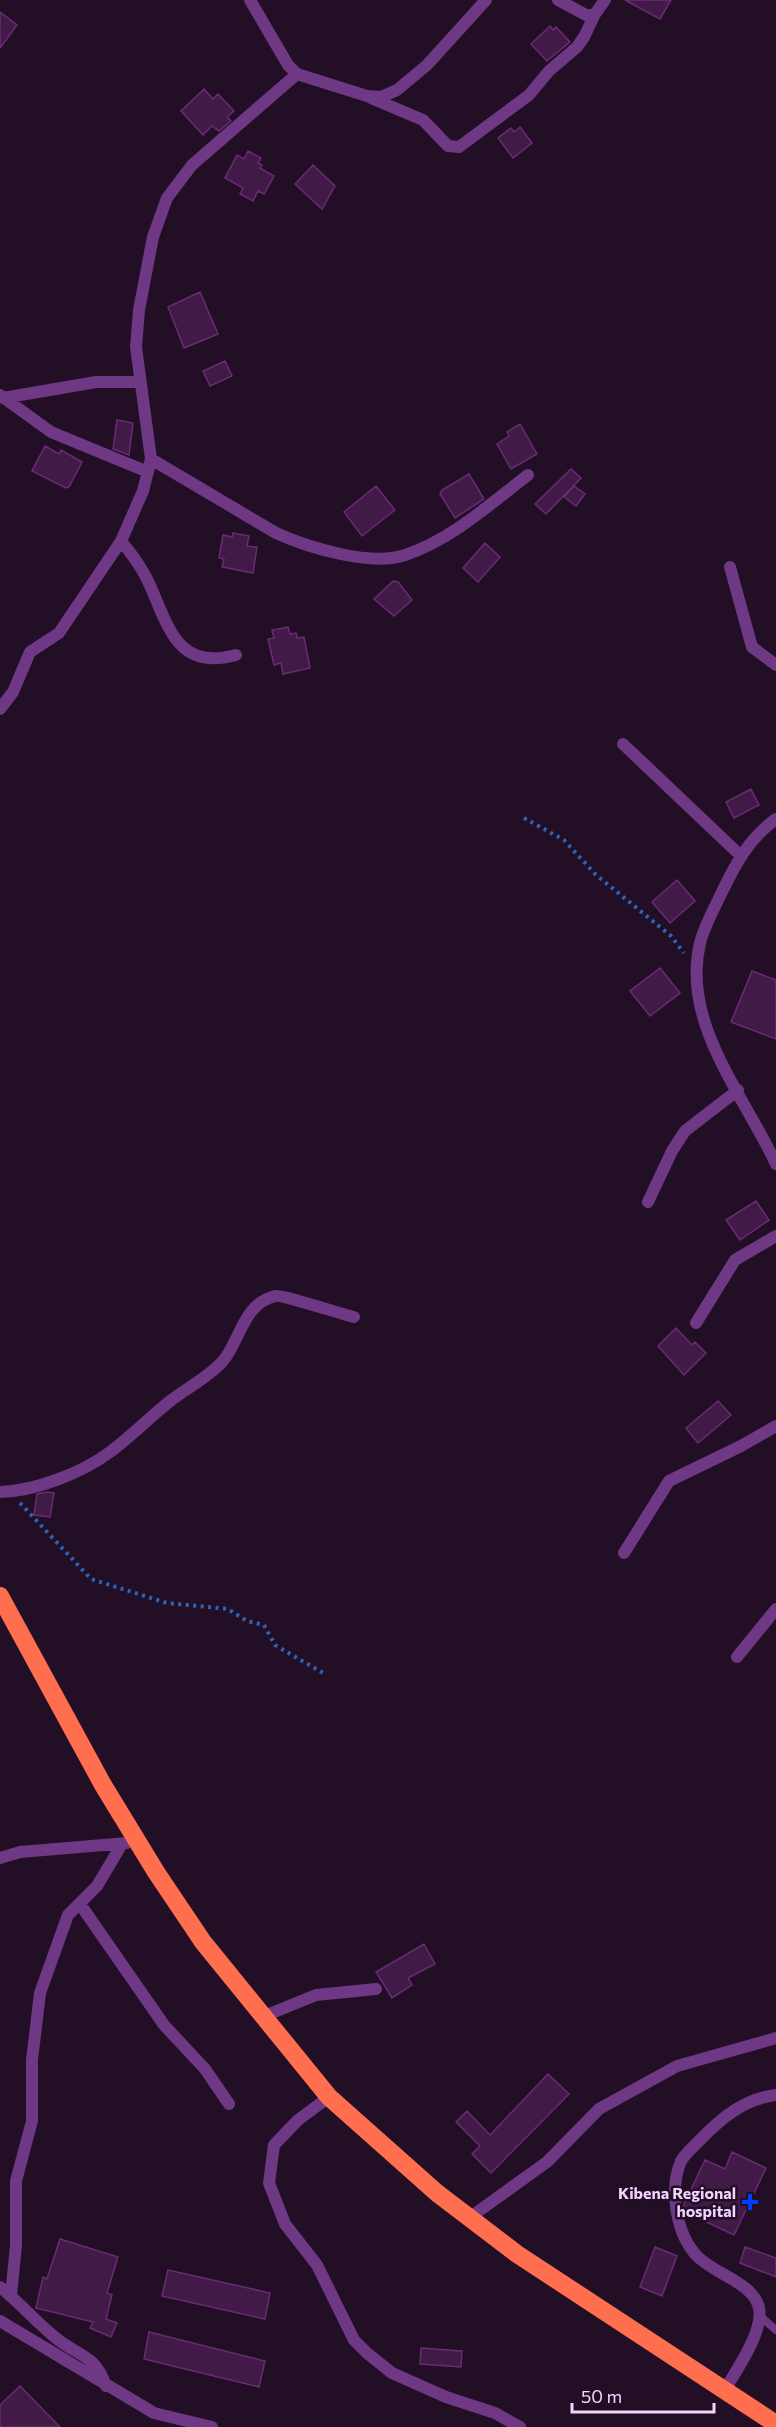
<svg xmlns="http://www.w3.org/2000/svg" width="776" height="2427" viewBox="0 0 776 2427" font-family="Commissioner,sans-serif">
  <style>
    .building { fill: #411a47; stroke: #692c73; stroke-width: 1.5 }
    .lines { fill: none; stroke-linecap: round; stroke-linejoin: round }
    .path { stroke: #2d64b9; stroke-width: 4; stroke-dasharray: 3 4.5; stroke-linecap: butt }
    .lane { stroke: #6e3885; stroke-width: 8 }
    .street { stroke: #6e3885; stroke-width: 12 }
    .highway { stroke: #ff6e4e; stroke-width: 18 }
    .poi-dot { fill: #003cfe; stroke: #220e25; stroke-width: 2 }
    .labels { text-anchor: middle; stroke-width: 5; stroke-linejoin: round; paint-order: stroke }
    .poi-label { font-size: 16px; font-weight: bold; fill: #f5d3ff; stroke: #220e25; text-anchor: end }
  </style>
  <rect width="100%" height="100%" fill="#220e25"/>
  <!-- building -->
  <path class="building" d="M625,0H671L660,19Z
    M0,12L17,25L0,48Z
    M550,26L553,30L556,27L570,42L547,61L531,44Z
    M204,89L213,99L218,94L234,111L227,117L231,121L219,131L212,126L203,135L181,111Z
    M520,127L532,143L513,158L498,138L511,128L514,132Z
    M248,151L261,158L258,163L262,165L260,168L274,176L264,194L258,191L253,201L240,194L243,188L225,178L237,155L244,159Z
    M313,165L335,186L322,209L295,184Z
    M200,292L218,334L184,348L168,307Z
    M225,361L232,376L210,386L203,371Z
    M117,420L133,423L129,455L113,449Z
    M520,424L537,454L511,469L497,444L509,436L507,432Z
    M45,446L59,454L61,450L82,462L69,487L66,488L32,471Z
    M571,469L581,478L546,514L535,504Z
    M469,474L484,499L455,518L440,494L442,490Z
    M376,486L395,510L362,536L344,512Z
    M574,486L585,494L576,506L564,497Z
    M233,533L249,536L247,546L257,547L253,573L222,567L224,559L219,558L223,535L232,537Z
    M485,543L500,557L478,582L463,568Z
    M393,581L398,582L412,600L394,616L374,599Z
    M288,627L290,634L296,633L297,638L304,637L310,668L283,674L281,663L274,665L268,639L274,638L272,630Z
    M751,789L759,805L734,818L726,802Z
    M677,880L695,901L670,923L652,902Z
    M660,968L680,993L650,1016L630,991Z
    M752,971L776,980V1039L731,1022Z
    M756,1201L769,1220L740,1240L726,1220Z
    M676,1328L692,1345L695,1342L706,1353L684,1375L658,1346Z
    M718,1401L731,1415L698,1443L686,1428Z
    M47,1492L54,1493L50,1517L34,1515L37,1494Z
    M424,1944L435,1964L408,1978L412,1985L392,1998L376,1972Z
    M548,2074L569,2094L491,2173L472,2154L480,2146L456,2122L467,2111L490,2135Z
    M732,2152L766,2168L734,2235L685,2212L684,2204L705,2160L725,2169Z
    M60,2239L118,2257L107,2293L112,2295L106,2319L117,2323L111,2337L90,2328L93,2322L36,2308L43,2277L47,2279Z
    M655,2247L677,2256L662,2296L640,2287Z
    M745,2247L776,2258V2277L740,2263Z
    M168,2270L270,2293L265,2319L162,2296Z
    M149,2332L265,2361L259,2387L144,2359Z
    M421,2348L462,2351L461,2367L420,2364Z
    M20,2386L60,2427H0V2405Z"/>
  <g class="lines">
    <!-- path -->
    <path class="path" d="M524,818L564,840L595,874L671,936L684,953
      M20,1503L91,1579L167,1603L228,1609L247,1621L264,1625L275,1645L323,1673"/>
    <!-- lane -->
    <path class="lane" d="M761,2317L776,2330"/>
    <!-- street -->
    <path class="street" d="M250,0L288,65L297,74L367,96L381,97L397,90L427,65L486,0
      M558,0L588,16L595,14L605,0
      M371,98L423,120L448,146L459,147L529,95L549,71L577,47L584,37L595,14
      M0,395L51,432L148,472
      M3,398L96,382H140
      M151,459L276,533C307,547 371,567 405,555C451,540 490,504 528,475
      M121,541C131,553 140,565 147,579C168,623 175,672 236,655
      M730,567L752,647L776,665
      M0,709L13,692L30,652L59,633L121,541L143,491L151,459L136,347L139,310L153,237L167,198L192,165L297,74
      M623,744L741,856
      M776,819C748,839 735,865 720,896C713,911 704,927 700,943C681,1023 744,1095 776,1164
      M648,1202L672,1151L685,1131L738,1090
      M696,1323L735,1260L776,1236
      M0,1492C35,1491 82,1473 110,1452C130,1437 149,1418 169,1402C186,1388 208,1378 223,1361C241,1339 243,1304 275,1296C281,1294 341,1314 354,1317
      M624,1553L669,1481L741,1446L776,1426
      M737,1657L776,1609
      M0,1858L20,1852L127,1843
      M80,1904L164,2025L205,2069L229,2104
      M262,2017L316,1995L376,1989
      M329,2097L298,2120L274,2145L269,2183L285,2224L317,2265L354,2340L367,2353L392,2373L446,2397L495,2413L520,2427
      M469,2218L547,2162L599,2109L677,2066L776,2038
      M0,2287C20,2303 36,2322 56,2338C79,2357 95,2354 106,2386
      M11,2296L16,2245V2181L32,2121V2060L40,1993L68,1915L97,1886L122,1844
      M0,2321L154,2413L212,2427
      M724,2391C736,2371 764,2331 759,2308C754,2283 714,2274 697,2256C676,2234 669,2189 681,2161C685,2154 693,2147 699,2141C721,2118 744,2099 776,2095"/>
    <!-- highway -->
    <path class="highway" d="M0,1596L103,1785L156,1872L203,1942L329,2097L437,2193L517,2254L776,2424"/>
  </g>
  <!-- markers -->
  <path class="poi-dot" d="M747 2193h6v6h6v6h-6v6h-6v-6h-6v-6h6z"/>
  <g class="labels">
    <!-- poi labels -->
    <g class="poi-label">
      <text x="736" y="2199">Kibena Regional<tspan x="736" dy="18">hospital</tspan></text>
    </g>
  </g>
  <!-- scale -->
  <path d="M572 2403v9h142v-9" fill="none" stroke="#f5d3ff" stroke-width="3"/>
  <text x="581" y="2403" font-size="18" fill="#f5d3ff" stroke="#220e25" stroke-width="4.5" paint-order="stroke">50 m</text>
</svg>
